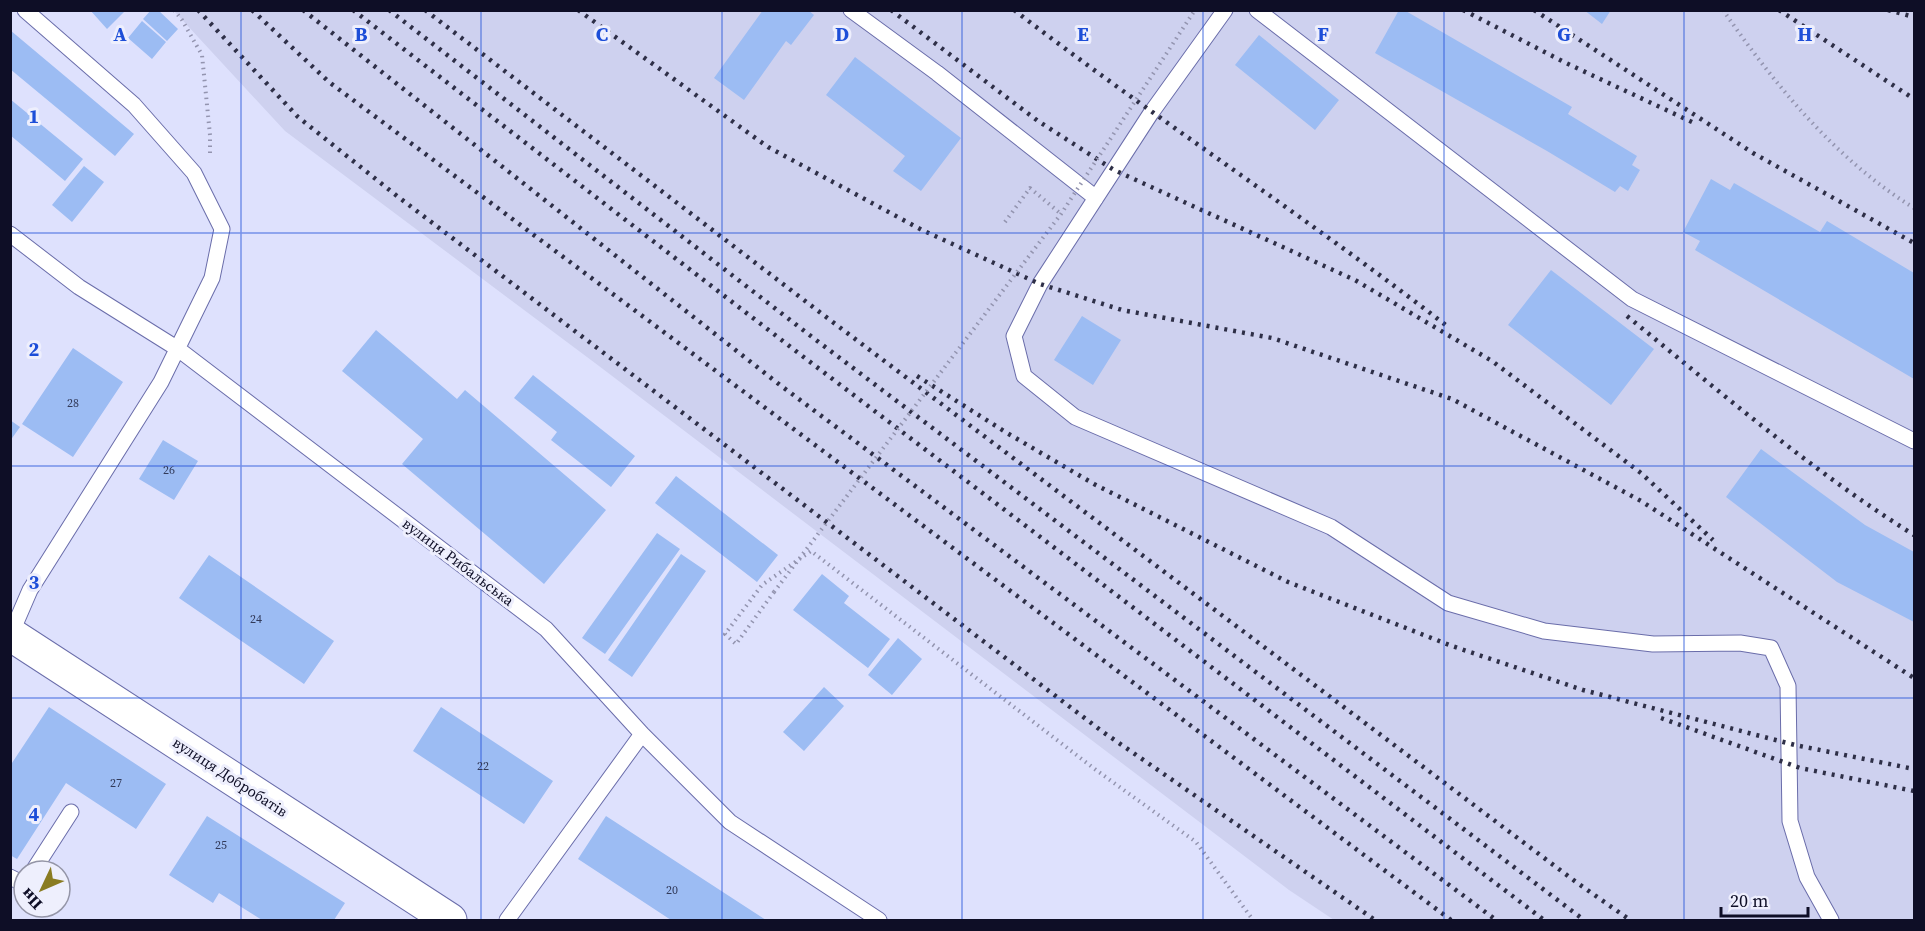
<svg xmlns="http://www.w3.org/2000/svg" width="1925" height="931" viewBox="0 0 1925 931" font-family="'Source Serif 4',serif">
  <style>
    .built { fill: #ced1ef }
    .building { fill: #9cbcf3 }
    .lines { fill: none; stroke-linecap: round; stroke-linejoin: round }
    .lane-casing { stroke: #6a6daa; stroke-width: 17 }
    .secondary-casing { stroke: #6a6daa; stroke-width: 35 }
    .path { stroke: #9394af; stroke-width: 4; stroke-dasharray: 1.5 4.5; stroke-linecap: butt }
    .lane { stroke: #fff; stroke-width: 15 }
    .secondary { stroke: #fff; stroke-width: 33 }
    .rail { stroke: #2e2f47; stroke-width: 4.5; stroke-dasharray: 3 6; stroke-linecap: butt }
    .path-bridge { stroke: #9394af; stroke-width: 4; stroke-dasharray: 1.5 4.5; stroke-linecap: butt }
    .grid { fill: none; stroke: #1d4ed8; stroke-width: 1.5; stroke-opacity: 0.55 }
    .labels { text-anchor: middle; stroke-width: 6; stroke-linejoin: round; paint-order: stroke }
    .number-label { font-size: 12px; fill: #323a59 }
    .street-label { font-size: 15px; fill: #0e0e26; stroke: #eeeffd }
    .grid-label { font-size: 20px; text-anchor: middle; font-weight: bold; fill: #1d4ed8; stroke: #eeeffd; stroke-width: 6; stroke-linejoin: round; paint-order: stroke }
  </style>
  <rect width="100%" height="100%" fill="#dee1fd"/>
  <!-- built -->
  <path class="built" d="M174,11H1914V920H1334L1289,890L595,363L285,131Z"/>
  <!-- building -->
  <path class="building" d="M90,10H126L107,29Z
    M151,10H158L178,29L167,41L143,19Z
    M763,10H808L814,15L791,45L786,41L744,100L714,78Z
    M1399,10H1404L1572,107L1568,114L1637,156L1632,165L1640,170L1628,191L1620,186L1615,192L1547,151L1375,53Z
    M1584,10H1611L1602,24Z
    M142,21L166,42L152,59L128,38Z
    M10,30L134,134L115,156L10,69Z
    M1259,35L1339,100L1315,130L1235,65Z
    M855,57L961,138L921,191L893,171L905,156L826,95Z
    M10,99L83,159L65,181L10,135Z
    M84,166L104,182L72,222L52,205Z
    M1711,179L1730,190L1734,183L1820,232L1827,221L1914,273V379L1695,250L1700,241L1683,232Z
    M1551,270L1654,349L1611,405L1508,325Z
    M1082,316L1121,340L1093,385L1054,360Z
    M376,330L457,399L465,390L606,510L544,584L402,464L423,439L342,371Z
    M73,348L123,382L73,457L22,424Z
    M533,375L635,456L611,487L551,440L557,432L514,398Z
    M10,420L20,427L10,441Z
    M163,440L198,461L174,500L139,479Z
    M1761,449L1865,525L1914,552V622L1837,582L1726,497Z
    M676,476L778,555L757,582L655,503Z
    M657,533L680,549L605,654L582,638Z
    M681,554L706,571L632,677L608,660Z
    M209,555L334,641L304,684L179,598Z
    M822,574L849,596L844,603L890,639L868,668L793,610Z
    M898,638L922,659L892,695L868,675Z
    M824,687L844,706L804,751L783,732Z
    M49,707L166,784L136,829L66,783L17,859L10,855V766Z
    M441,707L553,781L524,824L413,751Z
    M207,816L345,903L334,920H262L219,893L213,903L169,875Z
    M606,816L766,920H671L578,859Z"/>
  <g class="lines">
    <defs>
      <path id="lane" d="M851,10L937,73L1096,198
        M1225,10L1151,113L1040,284L1014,336L1024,376L1075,417L1331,527L1448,603L1544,631L1653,644L1740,643L1771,648L1788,686L1790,821L1807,877L1831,920
        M1257,10L1632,299L1914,441
        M10,234L79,287L178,349L546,629L642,734L730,822L879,920
        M11,634L30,590L161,382L212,278L222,229L194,173L134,105L25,10
        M33,871L71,812
        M10,877L24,884
        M507,920L642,734"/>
      <path id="secondary" d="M10,634L450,920"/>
    </defs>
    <!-- lane casing -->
    <use href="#lane" class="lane-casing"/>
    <!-- secondary casing -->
    <use href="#secondary" class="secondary-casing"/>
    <!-- path -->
    <path class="path" d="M174,10L182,20L202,55L210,135V157
      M1723,10C1775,85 1836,160 1914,208
      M1005,222L1030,188L1061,214
      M774,592L736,644L725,634L762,585L811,551L1096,770L1196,842L1253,920"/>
    <!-- lane -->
    <use href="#lane" class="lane"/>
    <!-- secondary -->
    <use href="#secondary" class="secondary"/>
    <!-- rail -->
    <path class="rail" d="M198,10L298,117L397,196L1103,732L1375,920
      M252,10L329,82L1451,920
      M303,10L780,385L1496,920
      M353,10L801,355L1544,920
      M389,10L816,340L1584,920
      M425,10L830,320L1576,882L1630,920
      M578,10L768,147L922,230L1040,284L1122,310L1272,338L1452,399L1641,501L1914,678
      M891,10L1038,121L1114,170L1355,280L1492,361L1641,473L1713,540
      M1014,10C1156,119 1306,217 1447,326
      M1463,10L1566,63L1694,123
      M1534,10L1753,153L1914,243
      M1779,10L1914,99
      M1888,10L1914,17
      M1627,316C1720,392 1812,471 1914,535
      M917,376L1007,433L1094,484L1288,582L1452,646L1583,690L1795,745L1914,769
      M1661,718L1800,768L1914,791"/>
    <!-- path-bridge -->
    <path class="path-bridge" d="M774,592L1061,214L1195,10"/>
  </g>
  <!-- grid -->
  <path class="grid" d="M241,10V920M481,10V920M722,10V920M962,10V920M1203,10V920M1444,10V920M1684,10V920M10,233H1914M10,466H1914M10,698H1914"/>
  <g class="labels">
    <!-- number labels -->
    <g class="number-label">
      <text x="73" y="407">28</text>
      <text x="169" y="474">26</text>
      <text x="256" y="623">24</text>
      <text x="483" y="770">22</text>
      <text x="116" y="787">27</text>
      <text x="221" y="849">25</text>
      <text x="672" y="894">20</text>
    </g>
    <!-- street labels -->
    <g class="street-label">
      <text transform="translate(458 562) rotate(37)" y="5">вулиця Рибальська</text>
      <text transform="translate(230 777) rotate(33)" y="5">вулиця Добробатів</text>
    </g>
  </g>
  <g class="grid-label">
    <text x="120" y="41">A</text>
    <text x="361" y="41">B</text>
    <text x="602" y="41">C</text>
    <text x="842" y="41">D</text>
    <text x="1083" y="41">E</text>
    <text x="1323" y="41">F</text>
    <text x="1564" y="41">G</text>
    <text x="1805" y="41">H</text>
    <text x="34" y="123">1</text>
    <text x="34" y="356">2</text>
    <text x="34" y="589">3</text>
    <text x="34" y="821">4</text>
  </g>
  <!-- border -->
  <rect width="1925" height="931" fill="none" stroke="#0e0e26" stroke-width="24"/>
  <!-- north arrow -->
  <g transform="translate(42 889) rotate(226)"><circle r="28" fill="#eeeffd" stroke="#9495a7" stroke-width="1.5"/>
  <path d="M0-4.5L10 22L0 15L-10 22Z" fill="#8a7c22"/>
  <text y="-9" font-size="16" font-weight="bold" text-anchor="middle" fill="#0e0e26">Пн</text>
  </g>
  <!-- scale -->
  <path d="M1721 907v9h87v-9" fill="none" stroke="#0e0e26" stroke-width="3"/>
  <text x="1730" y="907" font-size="18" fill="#0e0e26" stroke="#eeeffd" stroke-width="4.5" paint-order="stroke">20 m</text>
</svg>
